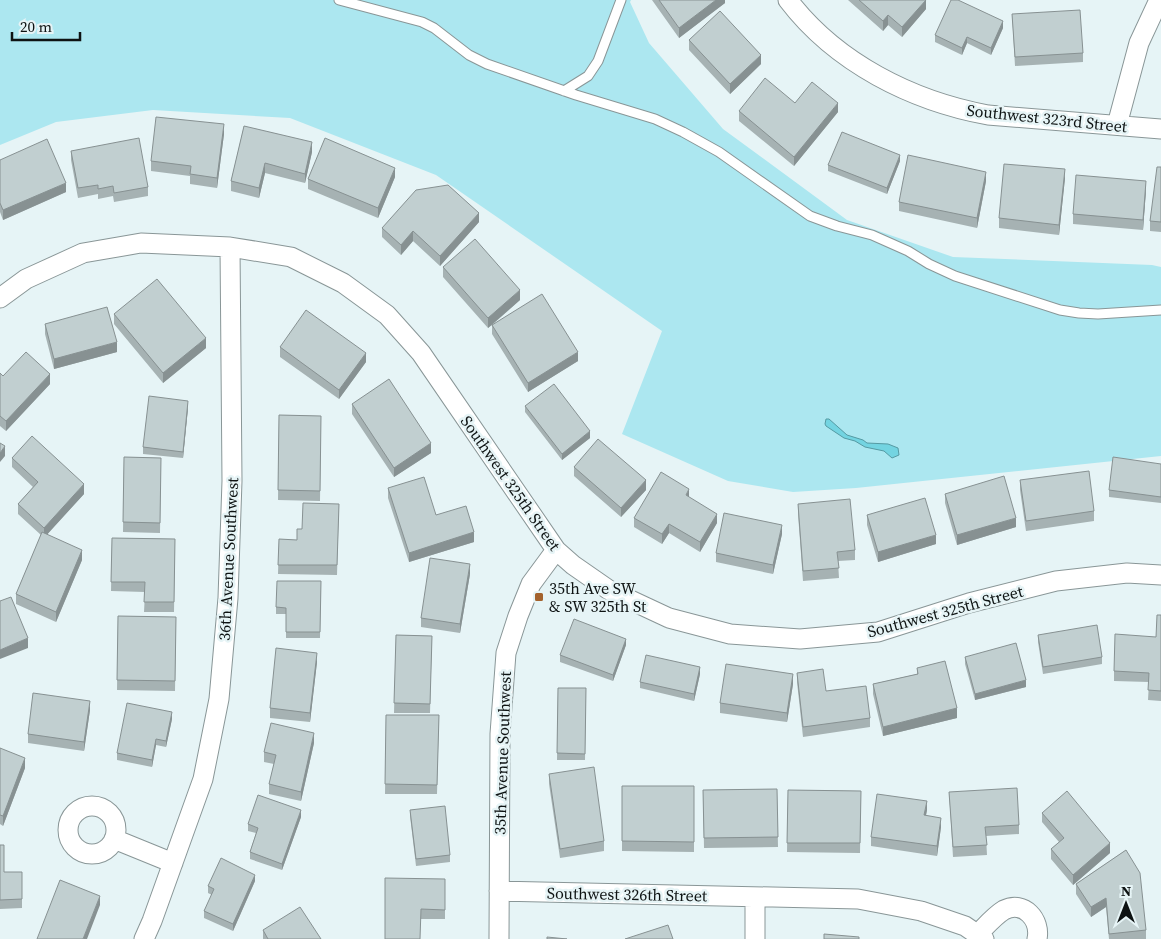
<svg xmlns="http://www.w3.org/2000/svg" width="1161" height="939" viewBox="0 0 1161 939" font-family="'Source Serif 4',serif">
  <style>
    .green { fill: #ace7f0 }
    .water { fill: #73d4e1; stroke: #559aa3 }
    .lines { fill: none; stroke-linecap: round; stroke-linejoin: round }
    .lane-casing { stroke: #899697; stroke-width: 11 }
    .street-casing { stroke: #899697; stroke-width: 21 }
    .lane { stroke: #fff; stroke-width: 9 }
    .street { stroke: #fff; stroke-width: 19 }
    .wall { fill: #a6b2b3 }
    .shaded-wall { fill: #879192 }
    .building { fill: #c1cfd0; stroke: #879192 }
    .poi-dot { fill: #a3622d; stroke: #e6f4f6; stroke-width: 2 }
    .labels { text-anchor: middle; stroke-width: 5; stroke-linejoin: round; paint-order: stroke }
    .street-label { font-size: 16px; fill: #0e1313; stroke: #e6f4f6 }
    .poi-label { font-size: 16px; fill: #0e1313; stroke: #e6f4f6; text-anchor: start }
  </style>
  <rect width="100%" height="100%" fill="#e6f4f6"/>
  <!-- green -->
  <path class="green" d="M0,0H631L630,2L649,43L723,129L847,220L953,257L1152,265L1161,267V456L856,488L793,492L728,481L622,434L662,331L436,175L290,118L153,110L56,122L0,145Z"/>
  <!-- water -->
  <path class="water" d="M826,419H829L847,435L863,440L867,443L888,444L898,448L899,455L892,458L884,451L865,447L855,441L844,438L826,426L825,424Z"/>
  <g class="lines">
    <defs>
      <path id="lane" d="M339,0L422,22L434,28L469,55L487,64L576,95L655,119L683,132L719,152L810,216L837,226L872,235L908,251L929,264L955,276L1060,310L1079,313L1098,314L1161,310
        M564,91L588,76L598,61L621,0"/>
      <path id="street" d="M788,0C836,63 912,101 988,115L1161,129
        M1117,125L1139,43L1159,0
        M0,298L26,279L83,253L141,243L230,247L291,257L343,283L387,315L421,353L556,550L573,565L609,590L669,618L730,634L800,639L878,632L969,603L1056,581L1127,573L1161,575
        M68 830a24 24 0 1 1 48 0a24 24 0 1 1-48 0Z
        M114,839L173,863
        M499,891L858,899L921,911L965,926L984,939
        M977,935C985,927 994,916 1004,910C1024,900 1041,920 1037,939
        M144,939L152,921L203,779L219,699L228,598L232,481L230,247
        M499,939L500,734L506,653L518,616L531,584L556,550
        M755,939V897"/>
    </defs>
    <!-- lane casing -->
    <use href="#lane" class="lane-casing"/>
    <!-- street casing -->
    <use href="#street" class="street-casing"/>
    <!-- lane -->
    <use href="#lane" class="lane"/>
    <!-- street -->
    <use href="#street" class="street"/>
  </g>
  <!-- wall -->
  <path class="wall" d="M652,0H725V3L679,38Z
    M848,0H926V9L902,37L888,25L883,31Z
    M1012,14L1083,53V62L1015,66Z
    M1003,28L991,55L967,43L962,55L935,42V35Z
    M689,40L761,64L730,94L689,50Z
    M795,103L838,112L794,166L739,121V111Z
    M244,126L312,152L305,183L265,173L259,198L231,191V181Z
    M224,134L217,188L190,184V176L151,171V161Z
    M71,151L148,187V196L114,202L113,196L98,199V194L78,198L71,160Z
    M0,160L66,192L3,220L0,212Z
    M900,161L887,194L828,171V165Z
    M1161,167V232L1150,231V221Z
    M395,177L378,218L308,189V179Z
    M1065,178L1059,235L999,228V218Z
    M986,181L977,228L899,211V202Z
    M1146,190L1143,230L1073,224V214Z
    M479,222L440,266L413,241L401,255L382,237V228Z
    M443,267L520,300L493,324L578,361L528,392L492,334V325L488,328L443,277Z
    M114,314L206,348L163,383L114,324Z
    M45,324L117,352L54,369L45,334Z
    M280,347L366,362L339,399L280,357Z
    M0,373L3,376L50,384L6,431L0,426Z
    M352,404L431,453L394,477L352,414Z
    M525,406L590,438L562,460L525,412Z
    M188,408L183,458L143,454V447Z
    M279,415L321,416L320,501L278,500Z
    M124,457L161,458L160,533L123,532Z
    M12,458L84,494L47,534L82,560L56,622L16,604V594L41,535L18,514V504L33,487L12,467Z
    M1161,464V503L1109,497V490Z
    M574,467L646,490L621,517L574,476Z
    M1020,480L1094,511V521L1026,531L1020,490Z
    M388,488L436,515L474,542L409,562L388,498Z
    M945,494L1016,527L957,545L945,503Z
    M689,498L717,523L700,552L669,533L662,544L634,527V518Z
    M339,504L337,575L278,574L279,539L297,540L302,529Z
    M798,504L855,550V560L838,561L839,578L803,581L798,514Z
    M867,515L936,544L878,562L867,525Z
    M782,534L773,574L716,562V553Z
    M112,538L175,539L174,612H144L145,592L111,591Z
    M470,574L460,633L421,627V618Z
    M321,581L320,638H286V614H276V607Z
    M1161,615V701L1148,700L1149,682L1114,681V671L1156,637Z
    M118,616L176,617L175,691L117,690Z
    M396,635L432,636L430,713H394Z
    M1038,635L1102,657V664L1043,674L1038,642Z
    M626,645L613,681L560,662V655Z
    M965,657L1026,687L975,700L965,664Z
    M317,662L310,722L270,718V708Z
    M917,668L957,718L883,736L873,694V684L917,674Z
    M797,673L870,718V727L803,737L797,682Z
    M700,674L694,701L640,688V682Z
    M793,684L787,722L720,713V703Z
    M558,688H586L585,760H557Z
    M90,710L84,751L28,743V734Z
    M386,715H439L437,794H385Z
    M172,719L166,747L156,745L152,767L117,760V753Z
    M314,743L301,801L269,794V784L274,764L264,762V752Z
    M0,748L25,768L3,826L0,824Z
    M549,774L604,841V851L560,858L549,784Z
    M622,786H694V852L622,851Z
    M777,789L778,847L704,848L703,790Z
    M788,790L861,791L860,853L787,852Z
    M949,792L1019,825V834L986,836L987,855L953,857Z
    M410,810L450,855V862L416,866L410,816Z
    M927,810L926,815L941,827L937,856L871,846V837Z
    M1042,813L1110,853L1073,885L1051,859V849L1059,842L1042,822Z
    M301,817L282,870L250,859V852L256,833L248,831V824Z
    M0,845L4,872H22V908L0,909Z
    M1126,850L1146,930V939H1109L1106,907L1091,917L1076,894V884Z
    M445,879V919H421L385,939Z
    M255,881L233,931L204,918V911L212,895L208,893V886Z
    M263,930L321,939H263Z"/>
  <!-- shaded-wall -->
  <path class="shaded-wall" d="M716,0H725V3L679,38V28Z
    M926,0V9L902,37V27Z
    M888,15V25L883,31V21Z
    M1003,21V28L991,55V48Z
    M967,37V43L962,55V48Z
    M761,55V64L730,94V84Z
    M838,103V112L794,166V157Z
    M224,124V134L217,188V178Z
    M312,142V152L305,183V174Z
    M900,155V161L887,194V188Z
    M265,163V173L259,198V188Z
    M395,168V177L378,218V208Z
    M1065,169V178L1059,235V225Z
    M986,172V181L977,228V218Z
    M1146,181V190L1143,230V220Z
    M66,183V192L3,220V210Z
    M479,213V222L440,266V256Z
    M413,231V241L401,255V245Z
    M520,290V300L488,328V318Z
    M206,338V348L163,383V373Z
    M117,342V352L54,369V359Z
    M578,352V361L528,392V383Z
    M366,353V362L339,399V390Z
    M50,374V384L6,431V421Z
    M188,401V408L183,458V452Z
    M590,431V438L562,460V454Z
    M431,443V453L394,477V468Z
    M5,446V456L0,462V453Z
    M646,480V490L621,517V508Z
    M84,484V494L44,538V528Z
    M689,489V499L686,495Z
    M717,514V523L700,552V542Z
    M1016,518V527L957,545V535Z
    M669,524V533L662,544V534Z
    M782,525V534L773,574V565Z
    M474,532V542L409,562V553Z
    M936,535V544L878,562V552Z
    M82,550V560L56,622V612Z
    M470,564V574L460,633V624Z
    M28,638V648L0,659V650Z
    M626,639V645L613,681V675Z
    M317,653V662L310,722V713Z
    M700,667V674L694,701V694Z
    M793,674V684L787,722V713Z
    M1026,680V687L975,700V694Z
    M90,701V710L84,751V742Z
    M957,708V718L883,736V727Z
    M172,712V719L166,747V741Z
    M314,733V743L301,801V792Z
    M156,739V745L152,767V760Z
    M25,758V768L3,826V816Z
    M927,801V810L924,825V815Z
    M301,810V817L282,870V864Z
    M941,818V827L937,856V846Z
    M1110,843V853L1073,885V875Z
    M255,875V881L233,931V924Z
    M100,896V905L87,939H83Z
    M1106,898V907L1091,917V907Z"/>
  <!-- building -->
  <path class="building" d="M659,0H716L679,28Z
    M859,0H926L902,27L888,15L883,21Z
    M951,0H958L1003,21L991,48L967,37L962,48L935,35Z
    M1080,10L1083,53L1015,57L1012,14Z
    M720,11L761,55L730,84L689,40Z
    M765,78L795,103L812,82L838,103L794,157L739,111Z
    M156,117L224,124L217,178L190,174L191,166L151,161Z
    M244,126L312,142L305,174L265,163L259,188L231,181Z
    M842,132L900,155L887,188L828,165Z
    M139,138L148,187L114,193L113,186L98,189V185L78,188L71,151Z
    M325,138L395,168L378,208L308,179Z
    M47,139L66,183L3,210L0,203V160Z
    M908,155L986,172L977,218L899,202Z
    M1004,164L1065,169L1059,225L999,218Z
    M1157,167H1161V222L1150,221Z
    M1076,175L1146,181L1143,220L1073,214Z
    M448,185L479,213L440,256L413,231L401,245L382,228L416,190Z
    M475,239L520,290L488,318L443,267Z
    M157,279L206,338L163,373L114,314Z
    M542,294L578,352L528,383L492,325Z
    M107,307L117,342L54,359L45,324Z
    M306,310L366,353L339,390L280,347Z
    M26,352L50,374L6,421L0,416V373L3,376Z
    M389,379L431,443L394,468L352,404Z
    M554,384L590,431L562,454L525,406Z
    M149,396L188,401L183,452L143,447Z
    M279,415L321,416L320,491L278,490Z
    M32,436L84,484L44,528L18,504L38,482L12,458Z
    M598,439L646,480L621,508L574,467Z
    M0,443L5,446L0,453Z
    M124,457L161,458L160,523L123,522Z
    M1113,457L1161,464V497L1109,490Z
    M1089,471L1094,511L1026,521L1020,480Z
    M661,472L689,489L686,495L717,514L700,542L669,524L662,534L634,518Z
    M1004,476L1016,518L957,535L945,494Z
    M424,477L436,515L466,506L474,532L409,553L388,488Z
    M925,498L936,535L878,552L867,515Z
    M850,499L855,550L837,552L839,568L803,571L798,504Z
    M303,503L339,504L337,565H278L279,539L297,540V529H302Z
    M724,513L782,525L773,565L716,553Z
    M42,532L82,550L56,612L16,594Z
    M112,538L175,539L174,602H144L145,582H111Z
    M430,558L470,564L460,624L421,618Z
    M277,581H321L320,632H286V608L276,607Z
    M11,597L28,638L0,650V601Z
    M1157,615H1161V691L1148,690L1149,673L1114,671L1115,634L1156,637Z
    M118,616L176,617L175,681L117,680Z
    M574,619L626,639L613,675L560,655Z
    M1097,625L1102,657L1043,667L1038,635Z
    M396,635L432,636L430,704L394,703Z
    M1016,643L1026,680L975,694L965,657Z
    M276,648L317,653L310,713L270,708Z
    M646,655L700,667L694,694L640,682Z
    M945,661L957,708L883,727L873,684L918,674L917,668Z
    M726,664L793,674L787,713L720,703Z
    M823,669L826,691L866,686L870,718L803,727L797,673Z
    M558,688H586L585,754L557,753Z
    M33,693L90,701L84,742L28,734Z
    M127,703L172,712L166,741L156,739L152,760L117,753Z
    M386,715H439L437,785L385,784Z
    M271,723L314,733L301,792L269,784L276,755L264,752Z
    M0,748L25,758L3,816L0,815Z
    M594,767L604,841L560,849L549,774Z
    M622,786H694V842L622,841Z
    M1017,788L1019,825L985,827L987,845L953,847L949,792Z
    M777,789L778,837L704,838L703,790Z
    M788,790L861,791L860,843H787Z
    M1067,791L1110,843L1073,875L1051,849L1064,838L1042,813Z
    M877,794L927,801L924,815L941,818L937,846L871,837Z
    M258,795L301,810L282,864L250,852L258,828L248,824Z
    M445,806L450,855L416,859L410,810Z
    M0,845H4V872H22V899L0,900Z
    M1126,850L1140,873L1146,930L1109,934L1106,898L1091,907L1076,884Z
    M221,858L255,875L233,924L204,911L214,889L208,886Z
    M385,878L445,879V910L421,909L420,939H385Z
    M60,880L100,896L83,939H37Z
    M300,907L321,939H268L263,930Z
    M668,925L673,939H625Z
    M824,934L859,937V939H824Z
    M547,937L567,939H547Z"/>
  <!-- markers -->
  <rect class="poi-dot" x="534" y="592" width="10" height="10" rx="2.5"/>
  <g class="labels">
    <!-- street labels -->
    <g class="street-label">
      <text transform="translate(1047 118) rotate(6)" y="6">Southwest 323rd Street</text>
      <text transform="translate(511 483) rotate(55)" y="6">Southwest 325th Street</text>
      <text transform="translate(228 559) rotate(-87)" y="6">36th Avenue Southwest</text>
      <text transform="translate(945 611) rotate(-15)" y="6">Southwest 325th Street</text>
      <text transform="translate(502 753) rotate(-88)" y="6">35th Avenue Southwest</text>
      <text transform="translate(627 894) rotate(1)" y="6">Southwest 326th Street</text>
    </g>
    <!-- poi labels -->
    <g class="poi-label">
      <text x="549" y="594">35th Ave SW<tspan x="549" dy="18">&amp; SW 325th St</tspan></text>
    </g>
  </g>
  <!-- north arrow -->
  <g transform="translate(1126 904)" stroke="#e6f4f6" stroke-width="4" paint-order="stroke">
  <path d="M0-4L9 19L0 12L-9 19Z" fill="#0e1313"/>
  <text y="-8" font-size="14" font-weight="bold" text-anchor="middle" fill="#0e1313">N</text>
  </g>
  <!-- scale -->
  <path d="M12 32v8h68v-8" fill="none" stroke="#0e1313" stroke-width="2.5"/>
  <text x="20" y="32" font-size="15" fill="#0e1313" stroke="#e6f4f6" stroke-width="4" paint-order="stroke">20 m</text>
</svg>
